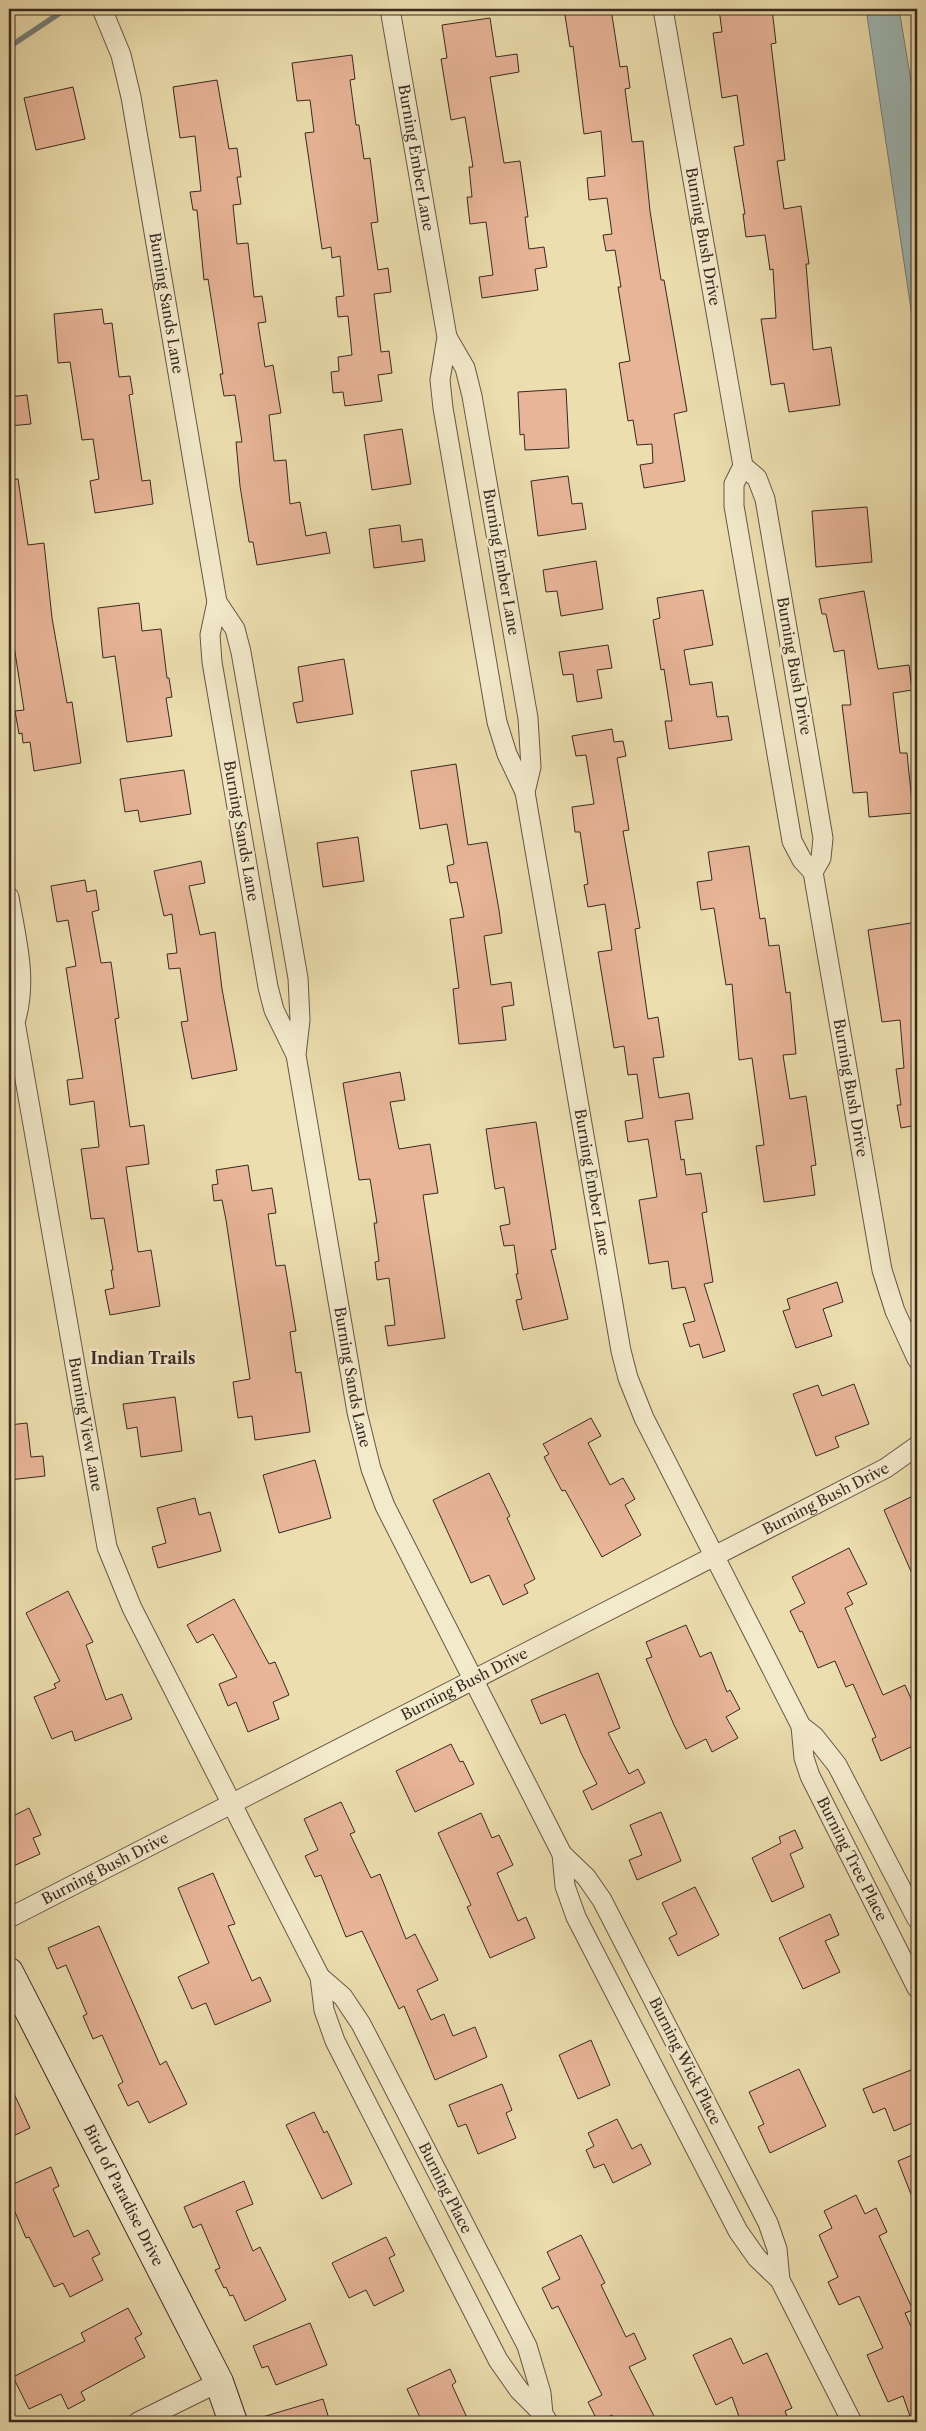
<svg xmlns="http://www.w3.org/2000/svg" width="926" height="2431" viewBox="0 0 926 2431" font-family="'Libre Caslon Text',serif">
  <style>
    .water { fill: #9fb9b7; stroke: #767f7c }
    .lines { fill: none; stroke-linecap: round; stroke-linejoin: round }
    .stream { stroke: #767f7c; stroke-width: 5.5 }
    .building { fill: #e8b598; stroke: #392923 }
    .street-casing { stroke: #665646; stroke-width: 21 }
    .secondary-casing { stroke: #392923; stroke-width: 30 }
    .street { stroke: #f3eacb; stroke-width: 19 }
    .secondary { stroke: #f3eacb; stroke-width: 28 }
    .labels { text-anchor: middle; stroke-width: 5; stroke-linejoin: round; paint-order: stroke }
    .street-label { font-size: 15px; fill: #392923; stroke: #f3eacb }
    .neighbourhood-label { font-size: 16px; font-weight: bold; fill: #392923; stroke: #f3eacb }
  </style>
  <rect width="100%" height="100%" fill="#ecdeaf"/>
  <filter id="stains"><feTurbulence type="fractalNoise" baseFrequency=".004" numOctaves="4"/><feColorMatrix values="0 0 0 0 .2 0 0 0 0 .09 0 0 0 0 .02 0 0 0 .5 -.17"/></filter>
  <radialGradient id="worn" r=".72"><stop offset=".6" stop-color="#630" stop-opacity="0"/><stop offset="1" stop-color="#630" stop-opacity=".3"/></radialGradient>
  <!-- water -->
  <path class="water" d="M866,9H899L917,117V349Z"/>
  <g class="lines">
    <!-- stream -->
    <path class="stream" d="M9,47L66,9"/>
  </g>
  <!-- building -->
  <path class="building" d="M564,9H611L620,67L627,66L630,88L625,89L632,142L643,141L650,211L661,280H664L687,411L674,414L685,481L644,488L640,465L653,463L652,444L637,445L633,420L628,421L619,363L630,361L618,287H621L615,250L606,251L603,235L612,234L607,198L589,200L587,178L605,176L601,131L584,134L573,46L570,47Z
    M719,9H772L776,43L771,44L785,160L777,161L784,209L801,206L809,264H806L813,350L831,347L840,405L789,412L784,383L771,385L761,319L776,318L773,269L770,270L765,235L746,237L743,214H745L734,147L744,145L737,95L722,98L713,33L722,32Z
    M490,18L496,57L517,54L519,72L490,77L504,163L520,161L528,217H525L529,249L544,247L547,267L535,269L538,290L482,298L479,277L493,275L486,222L470,224L467,197H472L469,167H473L465,117L451,120L441,59L447,58L442,25Z
    M352,55L355,79L350,80L356,125H359L364,159L370,158L373,181L378,222L371,223L378,270L388,268L391,292L374,294L381,352L389,351L392,373L378,375L382,401L345,406L343,392L333,393L331,372L339,371L338,357L352,355L348,316L338,317L336,297L344,296L340,256L332,258L331,247L322,249L305,133L314,132L310,100L297,101L292,63Z
    M217,80L229,149L237,148L241,177H237L241,204L233,205L237,244L248,243L254,297L262,296L266,322L258,323L265,367L273,365L281,413L269,415L274,461L286,460L290,504L300,502L306,536L326,532L330,553L257,565L253,542H249L240,486L236,442H242L235,395L224,396L220,374H223L208,279L204,280L197,210H193L190,192L201,191L195,136L180,138L173,87Z
    M73,87L85,139L36,150L24,98Z
    M102,309L104,324L112,323L119,377L130,376L133,394L129,395L142,481L150,480L153,504L95,513L90,481L99,479L93,439L82,440L70,362L58,363L54,314Z
    M566,389L569,448L525,450L524,434L520,435L518,392Z
    M27,395L31,424L9,426V397Z
    M402,429L411,484L372,490L364,435Z
    M568,476L572,504L582,503L586,529L538,536L531,481Z
    M18,479L28,545L44,543L52,618L67,703L72,702L81,763L34,771L30,742L23,743L22,733L19,734L15,711L24,710L14,646L9,647V625H12L9,595V480Z
    M867,507L872,562L816,567L812,511Z
    M400,525L402,542L422,539L425,561L374,568L369,529Z
    M596,561L603,609L561,616L557,591L546,592L543,570Z
    M703,590L713,645L684,650L690,685L712,682L717,717L728,716L732,740L669,749L665,721H672L664,669L661,670L653,620L660,618L657,598Z
    M864,591L878,669L909,665L912,690L893,693L900,753H907L913,813L869,817L867,792L853,793L842,705H851L844,650L834,652L826,614H822L819,599Z
    M139,603L142,631L161,629L167,678H169L172,697L166,698L172,736L127,742L115,656L103,658L98,608Z
    M608,645L612,668L597,670L602,698L577,702L573,674L563,675L559,652Z
    M344,659L353,714L297,723L293,703L303,701L298,667Z
    M612,729L614,742L623,741L626,756L617,758L629,830L623,831L640,928L635,929L648,1019L658,1017L664,1057L653,1058L659,1098L689,1093L693,1119L675,1121L681,1160L684,1159L686,1175L701,1173L707,1212L702,1213L713,1282L704,1284L725,1351L703,1358L699,1344L690,1347L683,1324L695,1321L685,1287L672,1289L668,1261L649,1264L639,1200L657,1197L648,1139L628,1142L625,1121L643,1118L637,1074L628,1075L624,1046L614,1048L598,952L612,950L605,904L588,907L584,885L588,884L580,832H575L572,807L594,804L586,755L576,756L572,736Z
    M456,764L468,845L487,842L499,910L502,933L484,936L491,985L511,982L514,1005L502,1007L506,1040L459,1044L453,989L459,988L450,919L464,917L457,882L450,883L447,866L454,864L447,824L420,829L411,771Z
    M184,770L191,814L140,822L138,810L125,812L120,779Z
    M358,837L364,881L323,887L317,843Z
    M749,846L760,919L765,918L769,946L779,945L786,993L790,992L796,1054L783,1055L790,1099L806,1096L816,1165L811,1166L815,1195L764,1202L756,1146L764,1145L752,1058L739,1060L732,984L726,985L714,908L701,910L697,882L712,880L708,852Z
    M201,861L205,883L189,886L200,935L215,932L222,989L237,1070L192,1079L181,1022L188,1021L180,968L169,969L167,954L177,953L172,914L164,916L154,871Z
    M85,880L87,892L96,890L99,910L92,912L101,963L111,962L119,1018L115,1019L130,1127L144,1125L149,1164L126,1167L138,1252L151,1250L160,1306L110,1315L105,1290L114,1288L111,1270H113L104,1218L91,1219L81,1149L99,1147L94,1101L70,1105L67,1080L83,1078L66,968L76,966L68,920L57,922L51,886Z
    M917,922V1125L901,1128L897,1105H901L896,1069L904,1068L900,1020L882,1022L868,930Z
    M400,1072L405,1100L390,1102L399,1149L430,1144L438,1193L423,1195L445,1338L388,1346L385,1326L395,1325L389,1278L377,1280L375,1262L379,1261L374,1223H377L370,1179L359,1180L343,1083Z
    M536,1122L556,1249L551,1250L568,1319L523,1330L516,1300L522,1299L516,1274H518L514,1245L504,1246L500,1226L510,1224L504,1187L495,1189L486,1129Z
    M248,1165L252,1191L272,1188L276,1213L268,1214L276,1266L285,1265L296,1331L290,1332L296,1373L301,1372L310,1432L255,1440L252,1416L238,1418L233,1382L250,1379L226,1220L222,1200L214,1201L212,1185L218,1184L216,1170Z
    M837,1282L843,1302L823,1309L832,1336L796,1348L783,1311L790,1309L787,1299Z
    M854,1384L869,1424L835,1437L839,1447L816,1456L793,1394L818,1385L822,1396Z
    M175,1397L182,1451L141,1457L137,1427L127,1429L123,1404Z
    M591,1418L601,1436L588,1443L610,1485L623,1478L635,1499L625,1505L641,1535L602,1557L565,1490L562,1491L544,1457L549,1454L543,1444Z
    M27,1423L31,1457L43,1456L45,1476L9,1480V1425Z
    M315,1460L331,1518L279,1533L263,1475Z
    M489,1473L510,1516L507,1518L535,1579L524,1585L528,1593L503,1605L489,1575L471,1583L433,1500Z
    M917,1494V1585L884,1510Z
    M195,1498L199,1515L210,1512L221,1551L158,1568L152,1547L166,1543L157,1508Z
    M849,1548L867,1584L847,1593L853,1604L845,1608L883,1695L905,1685L917,1712V1744L881,1761L872,1739L876,1737L853,1684L846,1687L835,1661L818,1668L802,1631L800,1632L790,1611L805,1603L792,1577Z
    M68,1591L93,1642L86,1645L106,1700L122,1694L132,1719L75,1741L72,1731L52,1739L34,1697L56,1688L54,1684L60,1681L26,1613Z
    M234,1599L269,1664L275,1662L289,1695L273,1702L279,1719L248,1732L236,1702L228,1706L219,1684L237,1677L213,1634L197,1643L187,1625Z
    M686,1625L700,1657L711,1652L727,1692L730,1690L740,1709L726,1717L738,1738L712,1752L706,1739L686,1749L674,1725L646,1659L652,1657L646,1642Z
    M598,1673L620,1728L608,1733L629,1774L638,1769L645,1783L592,1810L583,1791L597,1784L581,1753L565,1714L541,1724L531,1700Z
    M451,1744L460,1762L463,1761L474,1784L415,1812L396,1771Z
    M341,1802L355,1832L350,1834L371,1878L380,1874L406,1939L415,1934L438,1980L417,1990L431,2020L444,2014L453,2036L475,2027L487,2057L435,2080L404,2006L399,2009L362,1931L346,1937L321,1875L315,1877L305,1856L318,1850L304,1819Z
    M29,1808L41,1835L33,1838L40,1854L9,1868V1818Z
    M661,1812L681,1861L637,1880L629,1860L642,1855L630,1825Z
    M481,1813L492,1838L499,1835L513,1865L497,1873L518,1921L526,1917L535,1938L490,1958L467,1907L471,1905L438,1833Z
    M795,1830L803,1848L790,1854L804,1887L772,1902L752,1858L781,1843L779,1837Z
    M213,1873L235,1924L228,1926L252,1981L260,1977L271,2001L215,2025L206,2003L192,2009L178,1977L209,1963L178,1888Z
    M695,1887L719,1935L678,1956L669,1938L677,1934L662,1903Z
    M830,1914L839,1935L825,1941L840,1972L803,1989L779,1938Z
    M99,1926L160,2065L166,2061L187,2104L149,2123L138,2101L128,2106L118,2085L123,2082L102,2035L93,2039L83,2016L87,2014L66,1965L57,1969L48,1948Z
    M591,2040L610,2085L578,2099L559,2055Z
    M799,2069L826,2126L770,2153L758,2127L764,2124L749,2092Z
    M911,2070L917,2085V2121L894,2131L885,2108L873,2113L863,2089Z
    M9,2083L30,2128L9,2138Z
    M502,2084L512,2110L506,2113L516,2138L478,2154L466,2124L458,2127L449,2105Z
    M314,2112L324,2133L327,2131L352,2184L322,2199L286,2125Z
    M617,2119L632,2149L641,2144L651,2164L613,2183L604,2164L594,2168L586,2150L594,2146L588,2133Z
    M917,2153V2206L916,2207L898,2161Z
    M51,2167L59,2186L53,2189L74,2237L88,2230L100,2254L92,2258L103,2280L70,2297L63,2283L54,2287L29,2237L26,2238L9,2198V2186Z
    M244,2181L253,2204L236,2211L253,2251L260,2247L286,2300L245,2321L233,2295L230,2296L226,2287L224,2288L215,2270L220,2268L201,2224L193,2228L184,2207Z
    M856,2195L865,2214L876,2208L887,2232L879,2236L913,2310L905,2313L917,2340V2422H912L903,2396L888,2402L867,2355L883,2348L859,2296L839,2305L828,2282L838,2277L819,2235L832,2228L824,2211Z
    M581,2235L605,2283L601,2285L626,2337L634,2333L646,2359L629,2367L657,2422H615L612,2415L598,2422L588,2402L602,2395L558,2306L552,2309L542,2288L560,2279L547,2252Z
    M386,2237L395,2255L389,2258L404,2291L374,2306L366,2290L349,2298L332,2263Z
    M128,2308L142,2334L135,2338L145,2357L81,2392L85,2400L68,2409L61,2394L29,2409L13,2377L85,2341L81,2333Z
    M310,2323L327,2365L276,2385L268,2366L262,2368L253,2346Z
    M731,2338L743,2364L767,2353L792,2408L785,2411L789,2422H741L732,2397L716,2405L693,2355Z
    M450,2369L456,2382L452,2385L469,2422H422L407,2389Z
    M323,2399L330,2422H260L259,2418Z"/>
  <g class="lines">
    <defs>
      <g id="street">
        <path id="s1" d="M102,9L121,55L131,97L217,602"/>
        <path id="s2" d="M390,9L447,337L440,380L443,408L497,722L507,754L525,792L531,767L528,718L472,396L465,368L447,337"/>
        <path id="s3" d="M663,9L743,466"/>
        <path id="s4" d="M525,792L621,1351L628,1378L644,1418L801,1726"/>
        <path id="s5" d="M813,872L821,858L823,838L765,499L757,478L743,466L734,484V506L792,841L802,860L813,872L882,1270L895,1311L917,1359"/>
        <path id="s6" d="M9,897C16,939 28,980 15,1022L107,1547L132,1608L320,1977"/>
        <path id="s7" d="M296,1055L274,1010L268,987L212,662L210,635L217,602L235,629L241,652L298,978L300,1020L296,1055L357,1412L371,1469L385,1506L562,1854"/>
        <path id="s8" d="M9,1918L886,1468L917,1446"/>
        <path id="s9" d="M917,1919L837,1765L814,1736L801,1726L804,1758L810,1776L917,1988"/>
        <path d="M780,2280L777,2249L768,2223L602,1900L586,1877L562,1854L565,1886L576,1917L738,2231L757,2258L780,2280L852,2422"/>
        <path d="M543,2414L541,2393L527,2346L361,2024L343,1997L320,1977L324,2010L335,2041L498,2360L519,2390L543,2414L548,2422"/>
        <path d="M138,2422L219,2382"/>
      </g>
      <g id="secondary">
        <path id="s10" d="M9,1972L219,2382L233,2422"/>
      </g>
    </defs>
    <!-- street casing -->
    <use href="#street" class="street-casing"/>
    <!-- secondary casing -->
    <use href="#secondary" class="secondary-casing"/>
    <!-- street -->
    <use href="#street" class="street"/>
    <!-- secondary -->
    <use href="#secondary" class="secondary"/>
  </g>
  <g class="labels">
    <!-- street labels -->
    <g class="street-label">
      <text dy="5" stroke="none"><textPath href="#s2" startOffset="151">Burning Ember Lane</textPath></text>
      <text dy="5" stroke="none"><textPath href="#s3" startOffset="231">Burning Bush Drive</textPath></text>
      <text dy="5" stroke="none"><textPath href="#s1" startOffset="302">Burning Sands Lane</textPath></text>
      <text transform="translate(501 562) rotate(80)" y="5">Burning Ember Lane</text>
      <text transform="translate(794 666) rotate(80)" y="5">Burning Bush Drive</text>
      <text transform="translate(241 831) rotate(80)" y="5">Burning Sands Lane</text>
      <text dy="5" stroke="none"><textPath href="#s5" startOffset="1060">Burning Bush Drive</textPath></text>
      <text dy="5" stroke="none"><textPath href="#s4" startOffset="396">Burning Ember Lane</textPath></text>
      <text dy="5" stroke="none"><textPath href="#s7" startOffset="1256">Burning Sands Lane</textPath></text>
      <text dy="5" stroke="none"><textPath href="#s6" startOffset="535">Burning View Lane</textPath></text>
      <text dy="5" stroke="none"><textPath href="#s8" startOffset="918">Burning Bush Drive</textPath></text>
      <text dy="5" stroke="none"><textPath href="#s8" startOffset="512">Burning Bush Drive</textPath></text>
      <text dy="5" stroke="none"><textPath href="#s9" startOffset="371">Burning Tree Place</textPath></text>
      <text dy="5" stroke="none"><textPath href="#s8" startOffset="108">Burning Bush Drive</textPath></text>
      <text transform="translate(685 2061) rotate(63)" y="5">Burning Wick Place</text>
      <text transform="translate(445 2188) rotate(63)" y="5">Burning Place</text>
      <text dy="5" stroke="none"><textPath href="#s10" startOffset="251">Bird of Paradise Drive</textPath></text>
    </g>
    <!-- neighbourhood labels -->
    <g class="neighbourhood-label">
      <text x="143" y="1364">Indian Trails</text>
    </g>
  </g>
  <!-- margin -->
  <rect width="926" height="2431" fill="none" stroke="#ecdeaf" stroke-width="30"/>
  <rect x="10" y="10" width="906" height="2411" fill="none" stroke="#392923" stroke-width="2.5"/>
  <rect x="15" y="15" width="896" height="2401" fill="none" stroke="#392923"/>
  <rect width="100%" height="100%" filter="url(#stains)"/>
  <rect width="100%" height="100%" fill="url(#worn)"/>
</svg>
